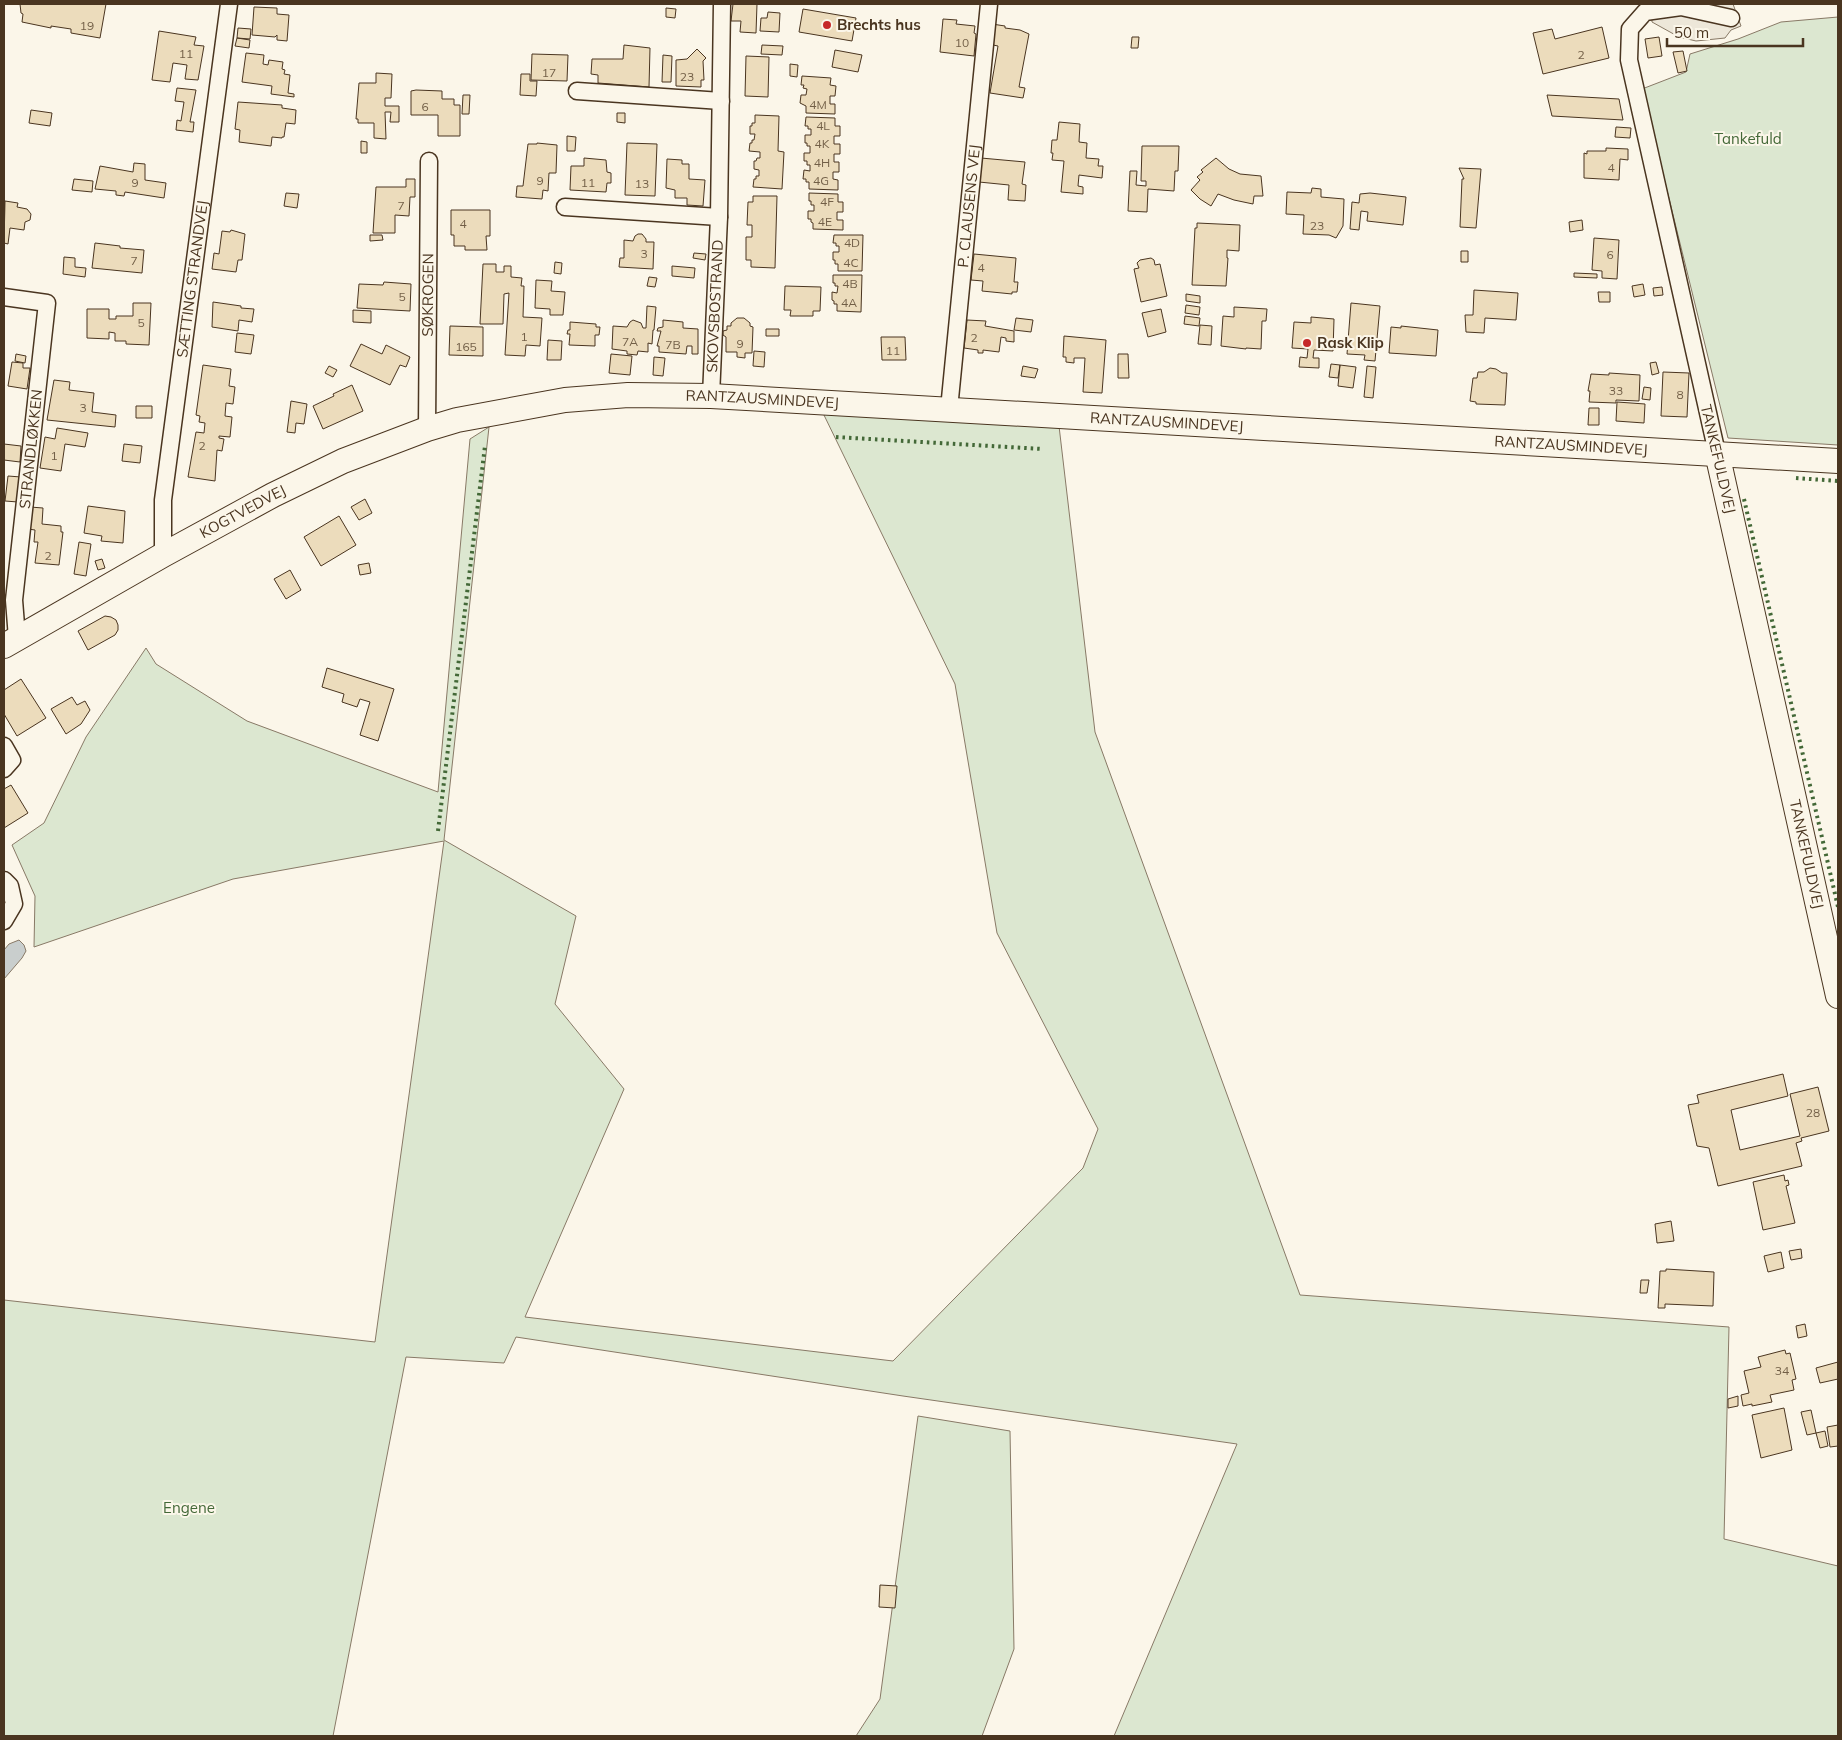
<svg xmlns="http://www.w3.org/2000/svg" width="1842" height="1740" viewBox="0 0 1842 1740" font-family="Mulish,sans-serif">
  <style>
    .green { fill: #dce7d0; stroke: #887966 }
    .parking { fill: #ede7d9; stroke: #887966 }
    .water { fill: #c9cecd; stroke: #887966 }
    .building { fill: #ecdcbc; stroke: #4a3520 }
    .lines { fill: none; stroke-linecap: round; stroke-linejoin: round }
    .street-casing { stroke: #4a3520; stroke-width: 19 }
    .secondary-casing { stroke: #4a3520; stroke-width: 26 }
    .street { stroke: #fbf6e9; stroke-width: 16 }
    .secondary { stroke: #fbf6e9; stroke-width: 24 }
    .hedge { stroke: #436837; stroke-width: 4; stroke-dasharray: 2.5 4; stroke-linecap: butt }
    .poi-dot { fill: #c62828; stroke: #fbf6e9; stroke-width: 2 }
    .labels { text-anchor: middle; stroke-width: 4; stroke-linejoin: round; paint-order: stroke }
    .number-label { font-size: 12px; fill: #725f47 }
    .poi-label { font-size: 15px; font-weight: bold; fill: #4a3520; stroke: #fbf6e9; text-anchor: start }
    .park-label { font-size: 15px; fill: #436837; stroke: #fbf6e9 }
    .street-label { font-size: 15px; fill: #4a3520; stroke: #fbf6e9 }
  </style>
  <rect width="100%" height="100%" fill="#fbf6e9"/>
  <!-- green -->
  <path class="green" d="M1838,17V445L1728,438L1642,89L1686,72L1690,54L1738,39L1781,22Z
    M822,411L1059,426L1095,732L1300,1295L1729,1327L1724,1539L1838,1566V1736H1114L1237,1444L903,1396L516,1337L504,1363L406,1357L333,1736H4V1300L375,1342L444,841L233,879L34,947L35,896L12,845L44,823L86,737L146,648L156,664L247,721L438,792L470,439L489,427L444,840L576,916L555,1004L624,1089L525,1317L893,1361L1083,1168L1098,1129L997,933L955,684Z
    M918,1416L1010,1431L1014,1649L982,1736H856L880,1699Z"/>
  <!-- parking -->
  <path class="parking" d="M1651,4H1733L1741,26L1731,30L1725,38L1696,41L1679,37L1652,22Z"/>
  <!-- water -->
  <path class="water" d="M19,940L24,945L26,951L22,958L4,979V950L9,944Z"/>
  <!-- building -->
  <path class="building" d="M20,4H106L100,38L71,33V29L51,26V28L22,22L23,14L21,13Z
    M733,4H757L756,33L740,32L741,21H731Z
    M254,7L277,8V14L289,15L287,41L277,40V35L275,37L252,35Z
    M666,8L676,9L675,18L666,17Z
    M803,9L856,18L852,41L799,32Z
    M768,12L780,13L779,32L760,31L761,18H767Z
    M943,19L957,20L956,24L975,26L974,33L976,34L974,56L940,52Z
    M992,24L1005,26V28L1020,30L1029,34L1019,87L1025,88L1023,98L990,93L998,46L988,44Z
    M1602,27L1609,58L1543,74L1533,33L1552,29L1555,39Z
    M238,28L251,29L250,39L237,38Z
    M159,31L196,37L194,45L204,46L198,80L185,79L187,65L173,63L170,82L152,80Z
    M1132,37H1139L1138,48H1131Z
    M1659,37L1662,56L1648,58L1645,39Z
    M237,38L250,40L249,48L235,46Z
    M624,45L650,48L649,87L598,83V75L591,74L592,59H623Z
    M762,45L783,46L782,55L761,54Z
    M697,49L706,58L703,61L704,80H701V87L676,86V60L687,59Z
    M835,50L862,55L858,72L832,67Z
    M1683,51L1687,71L1678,73L1673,52Z
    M246,53L264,55L263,64L268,65L269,60L283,62L282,69L285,70L284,74L290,75L288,93L294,94V97L271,94L272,86L242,82Z
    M532,54L568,55L567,81L531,80Z
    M663,55L672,56L671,82H662Z
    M746,56L769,57L768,97L745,96Z
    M790,64L798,65L797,77L790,76Z
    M376,73L392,74L391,98H385V106H399V122H390L391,112H385L386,139L374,138V123H358V119H356L359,83H376Z
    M521,74H530V81H537L536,96L520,95Z
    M802,76L831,78L830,85L836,86L835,96H830V104H835V114L806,113V106L800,103L801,95H806L807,89L803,88L804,85H801Z
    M177,88L196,90L190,122H194L193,132L176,130L177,120L181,121L184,102L175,101Z
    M416,90L442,91V99H454V105H460V136H438V115H411V91Z
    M463,95H470L469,114H462Z
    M1547,95L1619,99L1623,120L1552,116Z
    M238,102L282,105V108L296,110L295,124L286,123L284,137H282V138L272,137L271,146L239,142L240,130L235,129Z
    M31,110L52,113L50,126L29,123Z
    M617,113H625V123L617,122Z
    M755,115L779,116L778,151L784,152L782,189L753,187L754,179H756V176H759V170L754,169V161H756L757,158H760V152L749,151L750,143H752V140H754L755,134H750V126H752V123H755Z
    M806,117L835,118V126H840V136H834V144H840V154H834V162H839V172H833V179L838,180V190L809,189V182H806V179H803L804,170L810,171V165H807V161H804V153H810V146H807V143H805V135H811V129H808V126H805Z
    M1059,122L1080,124L1079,142L1087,143L1086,158L1099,159L1098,166H1103L1102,178L1079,175L1078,186L1083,187V194L1061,192L1064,161L1052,160L1053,153H1051L1052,140H1057Z
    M1616,127L1631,128L1630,138L1615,137Z
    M567,136L576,137L575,151H567Z
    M361,141L367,142V153H361Z
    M537,143L557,145L556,173H549L548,191L543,190L542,199L516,197L517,186H523L528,144H537Z
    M627,143L657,144L655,196L625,195Z
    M1142,146H1179L1178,171H1175L1174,191L1148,189L1147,212L1128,211L1130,171H1137L1136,185L1146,186V181H1141Z
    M1606,148L1628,149V160L1620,159L1619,180L1584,178V153L1587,154V151H1606Z
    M584,158L606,160L607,172L611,173V183H607L606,192L570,190L571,166H584Z
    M981,158L1025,162L1022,184L1026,185L1025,201L1008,200L1009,185L979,182Z
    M1216,158L1229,169L1240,174L1261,176L1263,196H1254L1253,204L1234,200L1218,194L1211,206L1200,199L1191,190L1200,180L1197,177L1203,172L1201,170Z
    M667,159L682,160V164H689V179L705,180L703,206L687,205V198H675V190L666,188Z
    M134,163L145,164V180L166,183L164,198L125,192L124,196L116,195V191L95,189L100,166L133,172Z
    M1459,168L1481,169L1476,228L1460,227L1462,179H1464Z
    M74,179L93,181L92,192L72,190Z
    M406,179H415V197H410L409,216L395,215V233H373L376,187H406Z
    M1312,188L1321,189V197L1344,199L1343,226L1336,238L1329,235L1303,234L1304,215L1286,214L1287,192L1311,193Z
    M286,193L299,194L297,208L284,206Z
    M809,193L838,194V202H843V212H837V220H843V230L813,229V223L811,222V219H808V211H814V205H811V201H809Z
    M1370,193L1406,197L1403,225L1367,221L1368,212L1361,211L1359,230L1350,229L1352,202L1359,203L1360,194Z
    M753,196H777L775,268L751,267V260H746V237H752V225H747L748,202H753Z
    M5,201L18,203L17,207L27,209L31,214L30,220L25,222L24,230L10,228L8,244L4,243Z
    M451,210H490V236H486L487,250H465V246H454V235H451Z
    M1582,220L1583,230L1570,232L1569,222Z
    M1197,223L1240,225L1239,251L1227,250V258H1228L1226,286L1192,285L1195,228H1197Z
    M231,230L245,234L242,260H238L236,272L212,269L214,253L219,254L222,231L230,232Z
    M638,234H642L646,239V242H654L653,269L619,267L620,258H624V240L633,241L635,236Z
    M370,235H382L383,240L370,241Z
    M834,235H863L862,271H838V264H835V260H833V252H839V246H836V243H833Z
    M1594,238L1619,240L1617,279L1602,278V271L1592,270Z
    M95,243L120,246V248L144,250L142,273L92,268Z
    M1461,251H1468V262H1461Z
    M694,253L706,254L705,260L693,258Z
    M974,254L1016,258L1014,282H1018L1017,292H1012V294L982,291L983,281L971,280Z
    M64,257L75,258V267L86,268L85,277L63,274Z
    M1151,258L1154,260L1155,265L1160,264L1167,296L1141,302L1134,269L1139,268L1137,263L1140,260Z
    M555,262L562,263L561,274L554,273Z
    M483,264H496V272H504V266H511V277L522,278L521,286H524L523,317L542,318L540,346L526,345L525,356L505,355L509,293L504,294L503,324H480Z
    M672,266L695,268L694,278L672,276Z
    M1574,273L1597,274V278L1574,277Z
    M833,275H862L861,312L837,311V304H834V301L832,300V292L837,293L838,286H835V283H833Z
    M649,277L657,278L655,287L647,286Z
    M536,280L552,281L551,291L565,292L563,315H550V309L535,308Z
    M384,282L411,284L410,311L357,308L359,284L383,285Z
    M1643,284L1645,295L1634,297L1632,286Z
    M785,286L821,287L820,311H813V316H790L791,310H784Z
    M1662,287L1663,295L1654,296L1653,288Z
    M1474,290L1518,293L1516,320L1485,318L1484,333L1466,332L1465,315H1473Z
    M1598,292H1610V302H1599Z
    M1186,294L1200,296V303L1186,301Z
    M213,302L241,306V308L254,309L252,322L239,320L238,331L212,327Z
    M133,303H151L149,345L126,344V341H115V333L109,332V339L87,338V309H109V319H116V316H133Z
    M1351,303L1380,306L1375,361L1364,360L1365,355L1347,354Z
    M1186,305L1200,307L1199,315L1185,313Z
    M647,306L656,307L654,330H653L652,344L648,343V352L638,351L637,355L627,354V351L612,349L613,326L627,327L630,322L633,320L641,323L643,328H646Z
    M1234,307L1267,309L1266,321H1262L1261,349L1246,348V349L1221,346L1223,316L1234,317Z
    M1161,309L1166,332L1148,337L1142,313Z
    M353,310L371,311V323L353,322Z
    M1185,316L1200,318L1199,326L1184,324Z
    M1311,317L1334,319L1333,351L1314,350L1313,358H1319V368L1299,367L1300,357L1307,358L1308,349L1292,348L1294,322L1311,323Z
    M737,318H744L750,323V326L753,327L752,353H745V358L737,357V352H726V337L723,335V331L727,330V326H731V323Z
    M1016,318L1033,320L1031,332L1014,330Z
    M663,320L683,322V328L698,329V354H692V346H687L686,354L659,352V346H657L661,331H657L658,328L663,327Z
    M967,320L986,321L985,326L1014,331V342L1006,341V338L1001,337L999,352L983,350V353H978V350L964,348Z
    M570,322L596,324V327H600L599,335H595V346L569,345L570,334H567L568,330H570Z
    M1200,325L1212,326L1211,345L1198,344Z
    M450,326L483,327V356L449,355Z
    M1401,326L1438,330L1436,356L1389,353L1391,327L1401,328Z
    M766,329H779V336H766Z
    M237,333L254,335L251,354L235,352Z
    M1064,336L1106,340L1102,393L1083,392L1085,358H1074V363L1066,362V357H1063Z
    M881,337H905L906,360H882Z
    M548,340L562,341L561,360H547Z
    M361,344L382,354L386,345L410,357L406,367L400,365L390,385L350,366Z
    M754,351L765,352L764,367L753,366Z
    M16,354L26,356L25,363L15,361Z
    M611,354L632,356L630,375L609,373Z
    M1118,354H1128L1129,378H1118Z
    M654,357L665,358L663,376L653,375Z
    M12,362L23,363V368H30L27,389L8,386Z
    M1656,362L1659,373L1652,375L1650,363Z
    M1331,364L1340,365L1338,378L1329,377Z
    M203,365L231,369L229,386L235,387L233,404L226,403L225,416L232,417L230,437L219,436V438L224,439L222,451L217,450L215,481L188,477L196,432L204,433L205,423L199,422L200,416L196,415Z
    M1340,365L1356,367L1353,388L1338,386Z
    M329,366L337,370L333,377L325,373Z
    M1023,366L1038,369L1035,378L1021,376Z
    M1367,366L1376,367L1373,398L1364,397Z
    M1490,368L1496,369L1502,373H1507L1505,405L1476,404V402L1470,401L1473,378H1477L1478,372H1484Z
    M1663,372L1689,373L1687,417L1661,416Z
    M1609,373L1640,375L1639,401L1616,400V403L1589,402L1590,391H1588L1591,374L1609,375Z
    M54,380L70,382L69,390L94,393L92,412L116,415L115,427L47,420Z
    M352,385L363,411L323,429L313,406L334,396L333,394Z
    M1644,387L1651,388L1650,400L1642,399Z
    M291,401L307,404L304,424L296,423L295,433L287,432Z
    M1617,402L1645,404L1644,423L1616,421Z
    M136,406H152V418H136Z
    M1589,408H1599V425H1588Z
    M57,428L88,433L85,447L65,444L61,471L40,468L45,437L55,439Z
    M4,444L21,446L20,462L4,460Z
    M124,444L142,446L140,463L122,461Z
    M8,476L21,477L18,502L5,501Z
    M365,499L372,513L359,520L351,507Z
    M88,506L125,511L123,543L101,541L102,536L84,533Z
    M30,507L43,508L42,524L61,526V532H63L59,565L35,563L38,542H34L35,530L28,529Z
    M339,516L356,545L321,566L304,537Z
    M79,542L91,544L86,576L74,574Z
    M102,559L105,568L98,570L95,561Z
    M369,563L371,573L360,575L358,565Z
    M290,570L301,590L286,599L274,579Z
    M105,616L111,617L116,620L118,625V630L115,635L88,650L78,631Z
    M327,668L394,689L378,741L360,735L370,702L360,699L357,707L342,702L344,694L322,687Z
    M21,679L46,718L17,736L4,714V690Z
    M72,697L77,705L85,701L90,710L81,724L66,734L51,709Z
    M11,785L28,813L4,828V789Z
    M1783,1074L1788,1096L1731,1110L1740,1150L1800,1136L1790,1094L1818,1087L1829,1131L1801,1138L1802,1141L1796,1143L1802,1166L1718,1186L1709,1148L1697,1146L1688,1105L1699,1103L1697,1095Z
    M1784,1175L1785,1181L1788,1180L1789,1185L1786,1186L1795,1223L1763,1230L1753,1182Z
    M1671,1221L1674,1241L1657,1243L1655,1224Z
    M1801,1249L1802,1258L1791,1260L1789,1251Z
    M1781,1252L1784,1268L1768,1272L1764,1256Z
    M1666,1269L1714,1272L1713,1306L1665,1304V1308H1658L1660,1271H1666Z
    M1641,1280H1649L1647,1293H1640Z
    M1805,1324L1807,1336L1798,1338L1796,1326Z
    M1785,1350L1786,1354L1790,1353L1796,1379L1792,1380L1794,1390L1770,1395L1772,1402L1752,1406V1404L1743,1406L1741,1395L1749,1393L1744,1371L1761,1367L1758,1357Z
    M1838,1362V1379L1820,1383L1816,1368Z
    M1738,1396V1406L1728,1408V1399Z
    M1784,1408L1792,1450L1761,1458L1752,1415Z
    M1811,1410L1816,1433L1807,1435L1801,1412Z
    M1838,1425V1446L1830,1447L1827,1427Z
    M1825,1431L1828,1446L1820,1448L1816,1433Z
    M880,1585L897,1586L895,1608L879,1607Z"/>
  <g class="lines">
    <defs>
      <g id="street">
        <path d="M577,91L721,101"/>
        <path d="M565,207L719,217"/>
        <path d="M4,297L47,303L14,600L17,638"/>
        <path id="s1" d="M711,396L719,217L722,4"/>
        <path id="s2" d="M949,409L989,4"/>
        <path id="s3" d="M427,429L429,161"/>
        <path d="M1717,453L1629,60L1630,29L1645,12L1681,7L1731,18"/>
        <path id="s4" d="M163,555V500L229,4"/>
        <path d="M4,746L12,760L4,769"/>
        <path d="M4,880L10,886L14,904L4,921"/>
      </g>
      <g id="secondary">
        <path id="s5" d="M1717,453L1838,996"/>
        <path id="s6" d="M4,646L163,555L273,495L343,461L427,429L457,420L565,400L628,395L711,396L1838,461"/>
      </g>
    </defs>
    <!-- street casing -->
    <use href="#street" class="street-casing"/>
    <!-- secondary casing -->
    <use href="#secondary" class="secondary-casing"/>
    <!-- street -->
    <use href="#street" class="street"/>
    <!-- secondary -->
    <use href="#secondary" class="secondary"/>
    <!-- hedge -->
    <path class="hedge" d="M836,437L1043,449
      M1796,478L1838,481
      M1744,499L1838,907
      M438,831L485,446"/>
  </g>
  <!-- markers -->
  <g class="poi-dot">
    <circle cx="827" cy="25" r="5"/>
    <circle cx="1307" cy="343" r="5"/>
  </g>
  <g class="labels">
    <!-- number labels -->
    <g class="number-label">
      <text x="87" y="30">19</text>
      <text x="962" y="47">10</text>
      <text x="186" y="58">11</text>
      <text x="1581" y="59">2</text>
      <text x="549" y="77">17</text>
      <text x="687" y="81">23</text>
      <text x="818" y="109">4M</text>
      <text x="425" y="111">6</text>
      <text x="823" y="130">4L</text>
      <text x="822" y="148">4K</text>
      <text x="822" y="167">4H</text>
      <text x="1611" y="172">4</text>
      <text x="540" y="185">9</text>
      <text x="821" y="185">4G</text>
      <text x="135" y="187">9</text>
      <text x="588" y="187">11</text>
      <text x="642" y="188">13</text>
      <text x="827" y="206">4F</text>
      <text x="401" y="210">7</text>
      <text x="825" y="226">4E</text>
      <text x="463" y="228">4</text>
      <text x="1317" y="230">23</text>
      <text x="852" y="247">4D</text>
      <text x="644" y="258">3</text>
      <text x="1610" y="259">6</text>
      <text x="134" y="265">7</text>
      <text x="851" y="267">4C</text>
      <text x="981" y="272">4</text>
      <text x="850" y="288">4B</text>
      <text x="402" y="301">5</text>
      <text x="849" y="307">4A</text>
      <text x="141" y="327">5</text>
      <text x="524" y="341">1</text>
      <text x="974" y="342">2</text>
      <text x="630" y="346">7A</text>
      <text x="740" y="348">9</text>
      <text x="673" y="349">7B</text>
      <text x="466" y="351">165</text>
      <text x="893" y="355">11</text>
      <text x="1616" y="395">33</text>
      <text x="1680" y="399">8</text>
      <text x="83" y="412">3</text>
      <text x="202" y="450">2</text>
      <text x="54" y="460">1</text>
      <text x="48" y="560">2</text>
      <text x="1813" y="1117">28</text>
      <text x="1782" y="1375">34</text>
    </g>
    <!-- poi labels -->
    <g class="poi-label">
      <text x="837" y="30">Brechts hus</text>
      <text x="1317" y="348">Rask Klip</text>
    </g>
    <!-- park labels -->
    <g class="park-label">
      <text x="1748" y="144">Tankefuld</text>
      <text x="189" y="1513">Engene</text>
    </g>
    <!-- street labels -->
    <g class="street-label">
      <text dy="5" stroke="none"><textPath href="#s2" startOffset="204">P. CLAUSENS VEJ</textPath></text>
      <text dy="5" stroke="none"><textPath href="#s4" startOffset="278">SÆTTING STRANDVEJ</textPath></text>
      <text dy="5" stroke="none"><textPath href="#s3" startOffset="134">SØKROGEN</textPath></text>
      <text dy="5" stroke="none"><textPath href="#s1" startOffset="90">SKOVSBOSTRAND</textPath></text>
      <text dy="5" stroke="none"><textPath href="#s6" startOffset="815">RANTZAUSMINDEVEJ</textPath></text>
      <text dy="5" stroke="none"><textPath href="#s6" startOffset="1220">RANTZAUSMINDEVEJ</textPath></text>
      <text dy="5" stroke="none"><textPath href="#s6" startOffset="1625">RANTZAUSMINDEVEJ</textPath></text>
      <text transform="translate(31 449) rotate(-84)" y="5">STRANDLØKKEN</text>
      <text transform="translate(1718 459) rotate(77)" y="5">TANKEFULDVEJ</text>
      <text dy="5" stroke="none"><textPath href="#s6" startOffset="274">KOGTVEDVEJ</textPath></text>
      <text dy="5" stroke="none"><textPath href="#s5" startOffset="411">TANKEFULDVEJ</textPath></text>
    </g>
  </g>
  <!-- border -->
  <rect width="1842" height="1740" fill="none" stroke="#4a3520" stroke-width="10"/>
  <!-- scale -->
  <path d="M1667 38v8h136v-8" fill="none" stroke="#4a3520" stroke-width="2.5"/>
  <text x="1674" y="38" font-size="15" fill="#4a3520" stroke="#fbf6e9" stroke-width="4" paint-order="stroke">50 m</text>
</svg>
